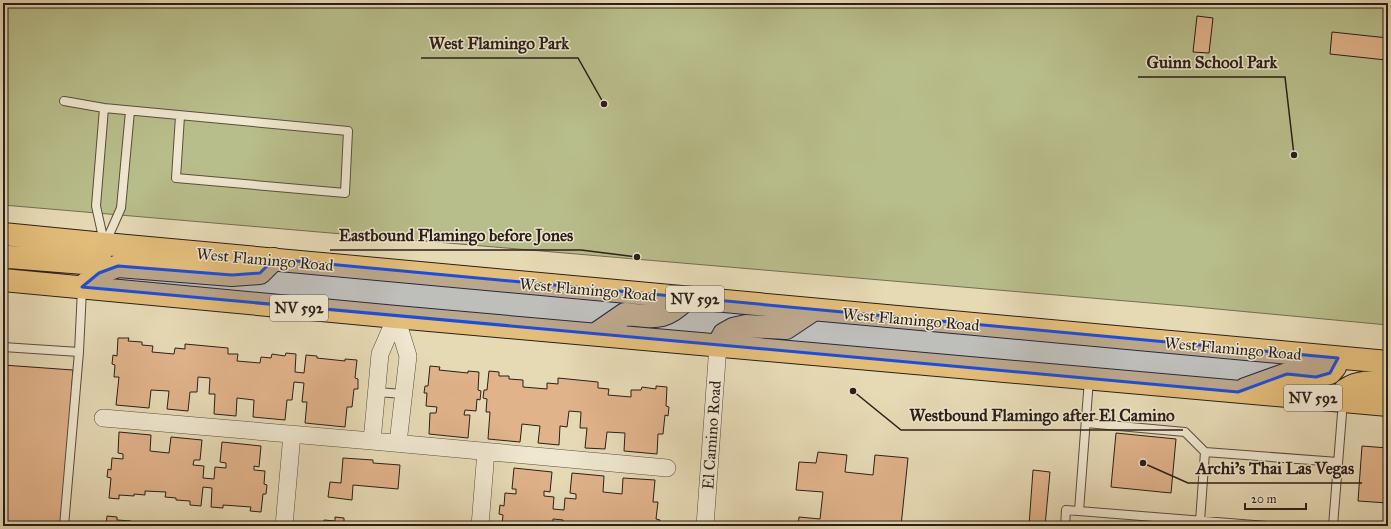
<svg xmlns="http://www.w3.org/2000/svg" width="1391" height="529" viewBox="0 0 1391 529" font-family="'IM FELL Great Primer',serif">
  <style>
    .green { fill: #b8be8b; stroke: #726e52 }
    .building { fill: #e1b38b; stroke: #2b1e19 }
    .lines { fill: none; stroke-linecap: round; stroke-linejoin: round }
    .lane-casing { stroke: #5a4d40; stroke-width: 10 }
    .street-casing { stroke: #5a4d40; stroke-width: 18 }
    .primary-casing { stroke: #2b1e19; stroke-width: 24 }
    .lane { stroke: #efe7cf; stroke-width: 8 }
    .street { stroke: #efe7cf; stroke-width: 17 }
    .primary { stroke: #e3bd7a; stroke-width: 22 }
    .marked { fill: #1d4ed8; fill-opacity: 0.2; stroke: #1d4ed8; stroke-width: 3; stroke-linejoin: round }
    .labels { text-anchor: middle; stroke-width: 3; stroke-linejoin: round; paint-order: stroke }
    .shield { fill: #efe7cf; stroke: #665a50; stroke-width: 1 }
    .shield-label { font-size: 15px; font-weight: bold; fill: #2b1e19 }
    .street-label { font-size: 16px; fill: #2b1e19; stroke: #efe7cf }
    .leader { fill: none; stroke: #2b1e19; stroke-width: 1.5 }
    .callout-dot { fill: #2b1e19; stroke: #efe7cf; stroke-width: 1.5 }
    .callout-label { font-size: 17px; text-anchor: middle; font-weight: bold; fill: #2b1e19; stroke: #efe7cf; stroke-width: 3; stroke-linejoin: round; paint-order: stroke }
  </style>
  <rect width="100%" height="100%" fill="#e6dab5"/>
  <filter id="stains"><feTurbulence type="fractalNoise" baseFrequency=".005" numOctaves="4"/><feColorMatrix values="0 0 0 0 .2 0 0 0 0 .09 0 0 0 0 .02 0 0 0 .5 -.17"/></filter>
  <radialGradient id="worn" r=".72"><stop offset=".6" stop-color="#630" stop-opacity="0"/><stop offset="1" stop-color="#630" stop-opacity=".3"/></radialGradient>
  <!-- green -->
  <path class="green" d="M3,3H1388V325L1185,306L3,205Z"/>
  <!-- building -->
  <path class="building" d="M1197,16L1213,18L1209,53L1193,52Z
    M1332,32L1388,38L1386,60L1330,54Z
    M118,338H129L128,341L142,342V345L153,346L152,352L174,354L175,348L185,349V344L228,348V354H238L237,361L260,363L261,357L271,358L272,354L285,356L286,353L296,354L295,372L304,373L306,355L317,356V358L345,361V359L357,360L355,378L358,379V389H354L352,407H347L345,427L305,423L307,402H302L304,383L294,382L292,400H287L285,420L253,417L254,400L237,398L236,416L214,414L215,394H209L210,378L198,377L197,392H190L188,411L167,409L169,391L151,390L149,408L116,405L119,377H114L115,365L112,364L113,355L117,356Z
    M3,365L73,370L62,526H3Z
    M430,366L440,367L439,370L468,373V371L479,372L478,390L481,391L480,400L477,399L476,411L465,410L464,415H470L468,438L429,434L430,413H436L437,407L426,406L427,393H424L425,386H428Z
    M489,371L499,372V376H509V379L523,380V387L547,389V383L558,384V378L598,382V388L609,389L608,395L631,397V390H641L642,387L656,389V386L667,387L666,406L669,407L668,416L665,415L663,434H658L657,454L624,451L625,433L607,432L605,449L585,448L587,428H580L581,412L569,411L567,427L560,426L559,445L538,443L540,426L522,424L520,442L488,439L490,412H486L487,399L483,398L484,390H487Z
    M119,432L151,435L150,451L169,453L171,437L202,440L200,460H194L193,465L204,466L203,478L214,479L215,467L226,468V463L220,462L222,442L261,446L259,467L254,466V470L265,471L264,484L267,485L266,494H263L261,512L250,511L251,507L223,505V508L211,507L212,488L203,487L201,506L190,505V501L176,500V498L165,497L166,492L145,491V495L134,494V496L119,495V499L109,498L111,478L107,477L108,469L111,470L112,458L123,459V454L118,453Z
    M1116,433L1176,439L1171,493L1111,487Z
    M1362,446L1388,448V503L1358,501Z
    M818,452L847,455L845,472L873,475L875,455L908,458L901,526H798L799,517L820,519L823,492L796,490L799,462L816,463Z
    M343,458L373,460V463L400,465L398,489L353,485L352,500L328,497L330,482L341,483Z
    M514,468L552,472L550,492L544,491V496L554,497L553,509L564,510L565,498L576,499V494L570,493L572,473L604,476L603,492L622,494L623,478L655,480L653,502H658L656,519L660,520L659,526H562L563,520L553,519V526H502L503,515L499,514L500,505L504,506L505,493L516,494V489H512Z
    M1033,470L1050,472L1045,526H1029Z
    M107,516L117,517V520L131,521V525L140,526H106Z
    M335,517L344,518V522L363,524L362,526H324V520L335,521Z
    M188,523L200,524L199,526H188Z
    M296,523L317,524V526H296Z"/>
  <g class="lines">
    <defs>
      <path id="lane" d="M64,101L104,108L348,131L345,193L176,178L180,116
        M104,108L96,206L104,242
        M105,244L121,208L130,111
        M3,347L79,352L82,289
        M376,392L404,394
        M1086,423L1185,432L1205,452
        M1079,511L1089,379
        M1200,521L1205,452L1338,462
        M64,526L79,352
        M1065,526L1066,510L1267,526
        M1333,526L1343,401"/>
      <path id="street" d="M396,317L408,356L398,443
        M103,418L372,441L667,468
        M372,441L380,354L396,317
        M284,526L292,434
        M480,526L486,451
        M705,526L718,345"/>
      <path id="primary" d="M3,234L105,244L1388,362
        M3,258L9,257L84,263L97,259L105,244
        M3,280L396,317L1388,405
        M82,287L99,273L118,266L232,275L260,273L274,259
        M596,334L625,314C655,317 665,321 687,298
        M718,345L724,334L733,329L746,326L786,328L813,310
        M1245,389L1287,374L1316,377L1330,373L1335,367L1338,358
        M1343,401L1345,390C1358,381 1372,382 1388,383"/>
    </defs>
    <!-- lane casing -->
    <use href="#lane" class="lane-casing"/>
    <!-- street casing -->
    <use href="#street" class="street-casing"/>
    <!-- primary casing -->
    <use href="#primary" class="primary-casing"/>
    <!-- lane -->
    <use href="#lane" class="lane"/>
    <!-- street -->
    <use href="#street" class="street"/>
    <!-- primary -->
    <use href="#primary" class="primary"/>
  </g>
  <!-- marked area -->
  <path class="marked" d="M274,259L1338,358L1330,373L1316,377L1287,374L1238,392L82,287L99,273L118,266L232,275L260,273Z"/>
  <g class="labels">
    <!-- shield labels -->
    <g class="shield">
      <rect x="666" y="286" width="58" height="26" rx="3"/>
      <rect x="270" y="295" width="58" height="26" rx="3"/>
      <rect x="1284" y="385" width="58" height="26" rx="3"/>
    </g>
    <g class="shield-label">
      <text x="695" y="304">NV 592</text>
      <text x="299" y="313">NV 592</text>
      <text x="1313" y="403">NV 592</text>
    </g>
    <!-- street labels -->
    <g class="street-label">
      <text transform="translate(265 259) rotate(5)" y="6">West Flamingo Road</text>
      <text transform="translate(588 289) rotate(5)" y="6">West Flamingo Road</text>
      <text transform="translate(911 319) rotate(5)" y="6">West Flamingo Road</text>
      <text transform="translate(1233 348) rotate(5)" y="6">West Flamingo Road</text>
      <text transform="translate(711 435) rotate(-86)" y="6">El Camino Road</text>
    </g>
  </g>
  <!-- callouts -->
  <path class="leader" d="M604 104L578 58H421M1294 155L1285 77H1138M637 257L581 250H330M853 391L901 430H1183M1143 463L1188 483H1362"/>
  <g class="callout-dot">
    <circle cx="604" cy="104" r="4"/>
    <circle cx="1294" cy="155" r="4"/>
    <circle cx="637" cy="257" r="4"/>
    <circle cx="853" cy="391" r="4"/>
    <circle cx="1143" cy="463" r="4"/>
  </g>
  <g class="callout-label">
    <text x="499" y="49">West Flamingo Park</text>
    <text x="1212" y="68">Guinn School Park</text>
    <text x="456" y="241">Eastbound Flamingo before Jones</text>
    <text x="1042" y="421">Westbound Flamingo after El Camino</text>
    <text x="1275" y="474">Archi's Thai Las Vegas</text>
  </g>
  <!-- margin -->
  <rect width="1391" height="529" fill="none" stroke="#e6dab5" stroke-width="16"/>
  <rect x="4" y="4" width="1383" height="521" fill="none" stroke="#2b1e19" stroke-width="2"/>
  <rect x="8" y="8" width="1375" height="513" fill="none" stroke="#2b1e19"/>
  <!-- scale -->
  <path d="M1245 503v6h61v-6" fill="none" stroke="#2b1e19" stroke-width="2"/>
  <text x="1251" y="503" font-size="12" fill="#2b1e19" stroke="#efe7cf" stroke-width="3" paint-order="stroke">20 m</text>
  <rect width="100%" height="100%" filter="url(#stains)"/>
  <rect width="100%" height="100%" fill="url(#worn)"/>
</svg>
